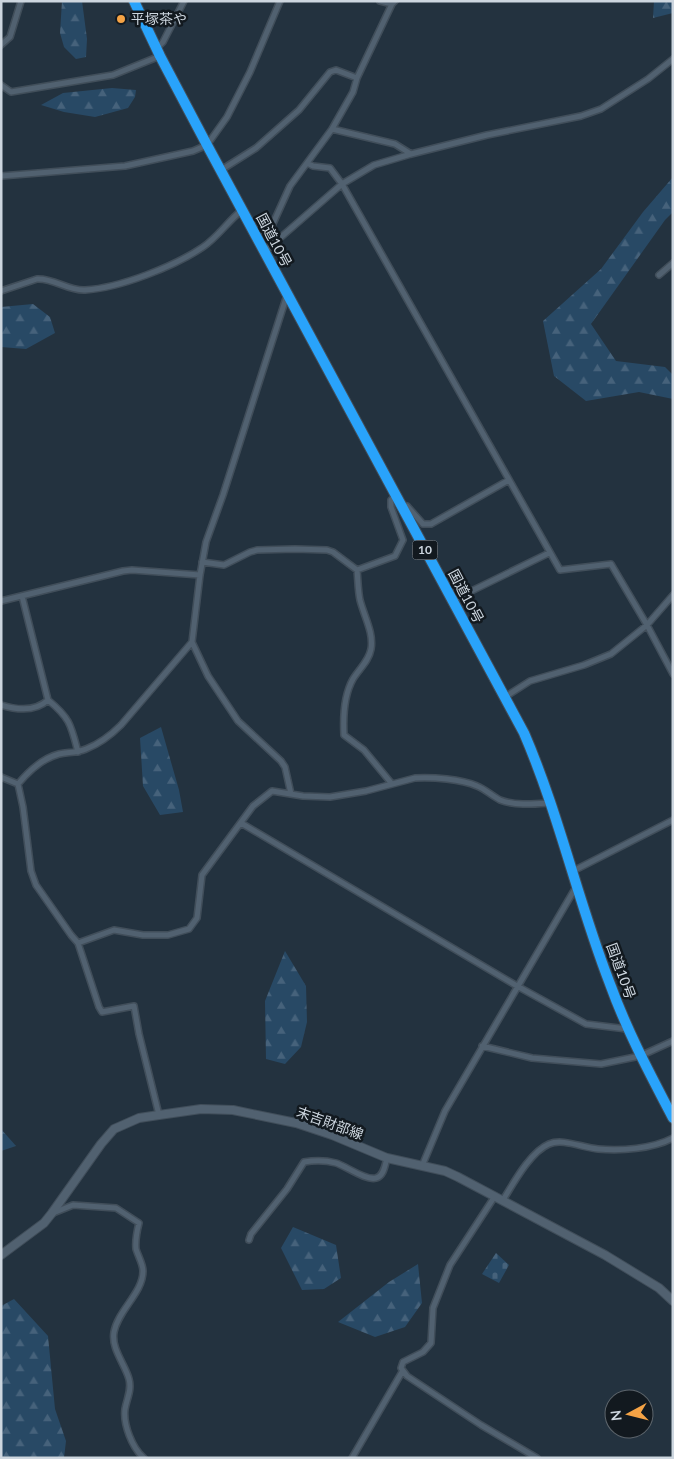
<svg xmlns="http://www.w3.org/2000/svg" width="674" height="1459" viewBox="0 0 674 1459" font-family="Lato,'Noto Sans JP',sans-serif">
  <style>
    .forest { fill: url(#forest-firs) }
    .cemetery { fill: url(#cemetery-stones) }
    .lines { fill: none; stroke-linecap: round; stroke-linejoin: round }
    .street-casing { stroke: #414e5a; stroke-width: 8 }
    .secondary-casing { stroke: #414e5a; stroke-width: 10 }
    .highway-casing { stroke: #414e5a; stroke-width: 12 }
    .street { stroke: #516170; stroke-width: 5 }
    .secondary { stroke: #516170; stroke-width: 8 }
    .highway { stroke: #29a3fb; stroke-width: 10 }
    .poi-dot { fill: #f5a345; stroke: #12191f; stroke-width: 2 }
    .labels { text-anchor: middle; stroke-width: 5; stroke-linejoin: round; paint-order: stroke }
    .shield { fill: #12191f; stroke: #959da5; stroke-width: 1 }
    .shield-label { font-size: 12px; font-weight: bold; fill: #cdd6df }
    .poi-label { font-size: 14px; fill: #cdd6df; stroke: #12191f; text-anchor: start }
    .street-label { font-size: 14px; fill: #cdd6df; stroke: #12191f }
  </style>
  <defs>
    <pattern id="forest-firs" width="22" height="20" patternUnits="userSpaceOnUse" patternTransform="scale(1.25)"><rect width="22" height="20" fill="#284965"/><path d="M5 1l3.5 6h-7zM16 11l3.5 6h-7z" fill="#46627b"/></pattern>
    <pattern id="cemetery-stones" width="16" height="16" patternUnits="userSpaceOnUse" patternTransform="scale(1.25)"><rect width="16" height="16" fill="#284965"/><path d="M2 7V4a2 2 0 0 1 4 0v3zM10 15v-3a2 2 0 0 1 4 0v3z" fill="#46627b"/></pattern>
  </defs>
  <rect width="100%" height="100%" fill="#23323f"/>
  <!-- forest -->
  <path class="forest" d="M62,1H82L87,39L86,57L76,59L64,47L60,33Z
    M654,1H673V13L653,18Z
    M112,88L136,90L135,97L128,108L95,117L64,112L41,105L63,93Z
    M673,177V212L665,220L591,324L616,361L665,367L673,375V399L639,392L586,401L554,376L543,321L601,269L643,212Z
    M33,304L50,317L55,333L26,349L1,347V307Z
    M161,727L179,790L183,812L160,815L143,786L140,738Z
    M285,951L306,986L307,1022L301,1047L285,1064L266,1059L265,1001Z
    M1,1129L16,1146L1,1151Z
    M293,1227L336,1245L341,1278L324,1289L302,1290L281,1248Z
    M418,1264L422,1303L405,1327L375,1337L338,1322L389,1282Z
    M14,1299L48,1336L55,1409L66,1441L64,1458H1V1306Z"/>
  <!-- cemetery -->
  <path class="cemetery" d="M496,1253L509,1265L499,1283L482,1274Z"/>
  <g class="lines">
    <defs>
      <path id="street" d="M380,1L392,4
        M1,45L10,37L21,1
        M157,48L163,42L184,1
        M1,85L11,92L113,75L160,56
        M332,129L395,144L411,154
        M307,163L313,166L330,168L342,184L560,570L611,564L647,625L673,674
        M221,170L256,148L299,110L330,72L336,70L357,78
        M1,176L125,166L193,151L207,145L227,117L250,72L280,1
        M273,243L270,230L290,186L332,129L353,92L357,78L392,4L395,1
        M265,251L342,184L374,165L411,154L487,135L581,116L601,109L648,79L673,59
        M659,275L673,263
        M1,291L37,279C54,278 68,291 85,290C120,288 175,266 203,247C218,237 228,221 242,210
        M402,505L407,506L423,524H431L509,480
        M202,562L224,565L250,552L257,550L295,549L327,550L333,552L357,570C358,580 358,591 360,600C364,616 374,633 371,649C369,661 359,669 353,679C344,695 343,717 344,735L364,750L392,784
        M357,570L395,556L403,540L391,507V500L396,495
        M453,600L549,553
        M1,601L123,571L132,570L200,575
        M192,642L208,676L238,721L281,761L285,767L291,794
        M505,697L530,681L584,665L611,654L647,625L673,595
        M48,700C70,718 71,725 78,752
        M1,705C17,710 35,712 48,700L22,596
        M1,777L18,784
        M18,784C28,772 43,758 59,754C68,752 77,753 86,749C99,744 111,735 121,725L192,642L200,575L206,542L223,495L287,295
        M18,784L23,807L31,871L36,885L71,935L78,943L99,1007L102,1012L134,1006L139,1034L159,1115
        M241,823L517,986L586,1024L627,1029
        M573,871L673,820
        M78,943L114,930L143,935H168L189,929L197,918L202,875L253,806L272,791L303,796L330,797L366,791L415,778C433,777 461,779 477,786C485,789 492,796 500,800C516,806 535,804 551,803
        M482,1046L532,1058L601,1064L640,1056L673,1041
        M422,1166L445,1111L576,887
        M495,1196L450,1265L433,1308L431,1343L423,1352L403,1362L401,1368L407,1376L481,1425L537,1458
        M503,1200C513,1184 530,1152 549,1144C563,1138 583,1148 598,1149C621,1151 652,1149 673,1138
        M53,1213L73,1205L116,1208L139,1223C137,1231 135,1240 136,1249C138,1256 143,1264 143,1271C143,1293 118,1310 114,1332C111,1349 125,1364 129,1379C132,1390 127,1398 125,1409C123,1424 132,1448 144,1458
        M249,1240L251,1234L287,1189L304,1162C315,1160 325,1160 336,1163C346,1166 366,1181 376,1178C384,1176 385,1165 387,1158
        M352,1458L402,1372"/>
      <path id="secondary" d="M1,1255L44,1223L52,1213L101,1144L114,1129L139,1118L159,1115L201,1109L233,1110L296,1123L332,1135L387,1158L445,1171L458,1177L605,1255L659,1288L673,1301"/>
      <path id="highway" d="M134,1L160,56L207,145L524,733C559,814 578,902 610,984C627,1031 650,1074 673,1118"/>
    </defs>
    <!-- street casing -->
    <use href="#street" class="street-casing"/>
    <!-- secondary casing -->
    <use href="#secondary" class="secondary-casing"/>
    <!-- highway casing -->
    <use href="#highway" class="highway-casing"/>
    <!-- street -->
    <use href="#street" class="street"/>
    <!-- secondary -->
    <use href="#secondary" class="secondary"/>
    <!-- highway -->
    <use href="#highway" class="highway"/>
  </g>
  <!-- markers -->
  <circle class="poi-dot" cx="121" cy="19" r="5"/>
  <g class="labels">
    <!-- shield labels -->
    <rect class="shield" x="412.5" y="540.5" width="25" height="19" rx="4"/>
    <g class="shield-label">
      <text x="425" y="554">10</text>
    </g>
    <!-- poi labels -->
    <g class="poi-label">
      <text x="131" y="24">平塚茶や</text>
    </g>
    <!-- street labels -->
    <g class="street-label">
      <text transform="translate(274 240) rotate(62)" y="5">国道10号</text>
      <text transform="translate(466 596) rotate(62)" y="5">国道10号</text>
      <text transform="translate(621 971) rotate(70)" y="5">国道10号</text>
      <text transform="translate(330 1123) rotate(20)" y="5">末吉財部線</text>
    </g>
  </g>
  <!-- border -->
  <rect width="674" height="1459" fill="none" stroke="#cdd6df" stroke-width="5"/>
  <!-- north arrow -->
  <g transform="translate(629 1414) rotate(263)"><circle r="24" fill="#12191f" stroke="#5d656c"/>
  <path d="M0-4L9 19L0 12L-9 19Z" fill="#f5a345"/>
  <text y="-8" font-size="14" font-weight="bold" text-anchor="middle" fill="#cdd6df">N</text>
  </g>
</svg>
